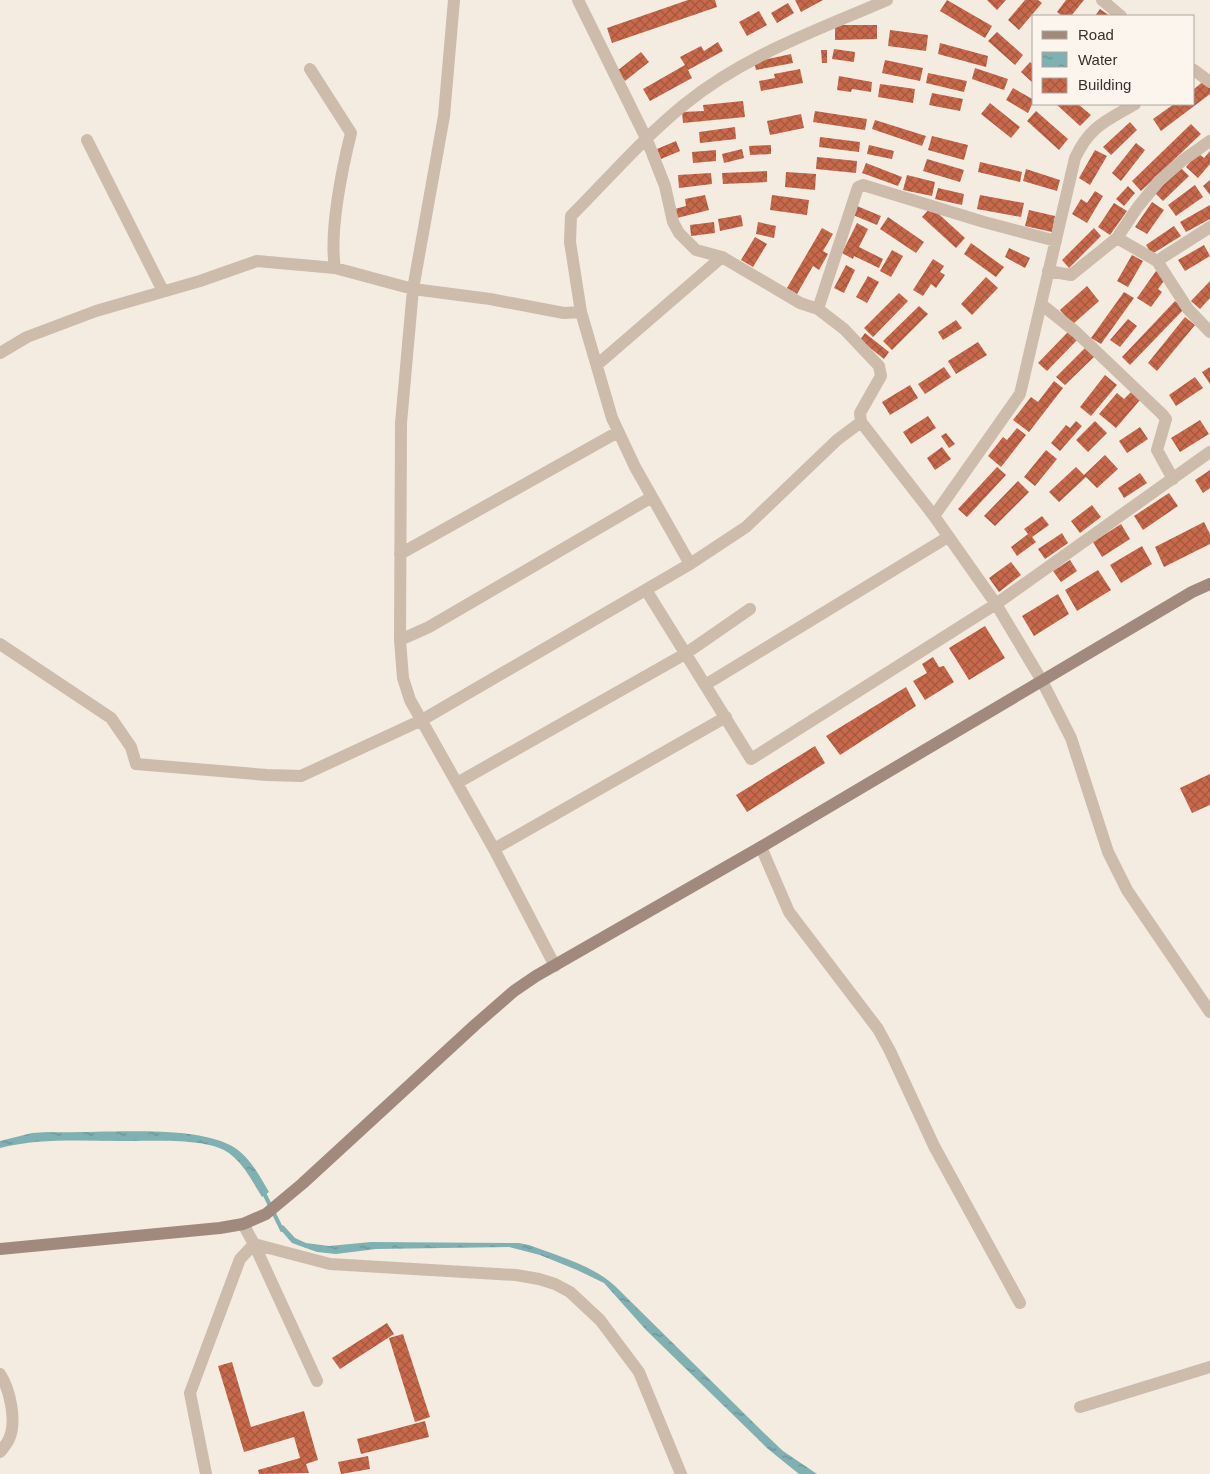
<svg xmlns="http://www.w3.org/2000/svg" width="1210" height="1474" viewBox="0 0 1210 1474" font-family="Arial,sans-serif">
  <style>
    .water { fill: url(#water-ripples) }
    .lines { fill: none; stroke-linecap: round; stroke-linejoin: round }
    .stream { stroke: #7fb0b2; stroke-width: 4 }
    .building { fill: url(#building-cross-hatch) }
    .street { stroke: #cdbbac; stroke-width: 12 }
    .secondary { stroke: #a18a7d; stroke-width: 12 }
  </style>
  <defs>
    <pattern id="water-ripples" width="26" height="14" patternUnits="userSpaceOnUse" patternTransform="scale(1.25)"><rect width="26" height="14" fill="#7fb0b2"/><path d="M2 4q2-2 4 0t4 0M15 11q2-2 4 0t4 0" fill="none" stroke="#699091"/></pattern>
    <pattern id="building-cross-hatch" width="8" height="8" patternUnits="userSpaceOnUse" patternTransform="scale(1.25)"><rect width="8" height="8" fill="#c8694b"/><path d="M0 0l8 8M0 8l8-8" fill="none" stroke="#a4573f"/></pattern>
  </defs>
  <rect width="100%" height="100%" fill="#f4ebe1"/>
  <!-- water -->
  <path class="water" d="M48,1132C97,1134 188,1124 230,1145C248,1154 259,1175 269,1192L262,1197C252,1181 242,1160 224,1150C202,1138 148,1141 122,1141C81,1141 40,1138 0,1148V1141L32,1133Z
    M283,1225L295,1238L306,1243L329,1246L371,1242L519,1243L529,1245C558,1256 592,1265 615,1286L764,1433L783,1451L817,1474H799L768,1449L646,1330L604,1283L577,1270L540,1255L509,1247L376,1249L336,1254L317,1252L292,1243L279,1228Z"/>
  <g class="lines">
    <!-- stream -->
    <path class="stream" d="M263,1191L282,1230"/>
  </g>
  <!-- building -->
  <path class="building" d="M688,0H715L717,7L612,43L607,28Z
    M795,0H823L801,12Z
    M947,0L992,26L985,38L940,11Z
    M987,0H1006L997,10Z
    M1025,0H1038L1042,3L1019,30L1008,20Z
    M1066,0H1084L1071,16H1062L1057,12Z
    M788,3L794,13L777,23L771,13Z
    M1100,9L1110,16H1095Z
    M759,11L767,25L747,36L739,22Z
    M835,25H877V39L835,40Z
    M890,30L928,35L926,51L888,46Z
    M997,32L1023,55L1015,65L988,41Z
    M718,42L723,51L688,70L692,78L650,101L643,89L685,65L680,57L701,46L704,51Z
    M940,43L988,56L986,67L938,54Z
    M834,49L855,52L854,62L832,59Z
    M821,50H827V63H822Z
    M641,52L649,62L625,81L617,71Z
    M791,54L793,63L756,70L754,62Z
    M885,60L923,68L920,81L882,73Z
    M1030,62L1034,65V84L1021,72Z
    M975,68L1008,79L1004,90L972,79Z
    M800,69L803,83L761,91L759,81L775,78L774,74Z
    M928,73L967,81L964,92L926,83Z
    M839,76L872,82L871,92L852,89L851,92L837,90Z
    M1205,80L1210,87V94L1161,131L1153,119L1174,104H1194V89Z
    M880,84L915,89L913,103L878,97Z
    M1013,88L1034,100L1028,113L1006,100Z
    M932,93L963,99L960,111L929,105Z
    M743,101L745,117L683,123L682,112L704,111L703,105Z
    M990,103L1020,127L1011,138L981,114Z
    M1056,104H1078L1091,115L1080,126Z
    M815,111L867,119L865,130L813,122Z
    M1036,111L1068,139L1059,150L1027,121Z
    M801,114L804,128L770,135L767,121Z
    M875,120L926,136L922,146L872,129Z
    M1130,122L1137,130L1111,155L1103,147Z
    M1191,124L1201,134L1141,191L1132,181Z
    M735,127L736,139L700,143L699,132Z
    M932,136L968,145L964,160L928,150Z
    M820,137L860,142L859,152L819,147Z
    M676,141L680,151L661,159L657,149Z
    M1136,143L1145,150L1121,181L1112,173Z
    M771,145V154L750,155L749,146Z
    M869,145L894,151L892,159L867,154Z
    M742,149L744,158L724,163L722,154Z
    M716,150V161L693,163L692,152Z
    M1095,150L1107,156L1090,185L1079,178Z
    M1210,151V164L1198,178L1186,167L1198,153L1204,158Z
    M817,157L857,161L856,173L816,169Z
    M927,159L964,170L960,182L923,171Z
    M980,162L1022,172L1020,182L978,172Z
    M866,163L902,177L898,186L862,173Z
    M1180,167L1189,176L1163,201L1155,193Z
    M1026,169L1060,180L1057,191L1023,181Z
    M767,171V182L723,184L722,173Z
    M786,172L816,174L815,190L785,187Z
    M711,173L712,184L679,188L678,175Z
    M907,175L935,182L932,196L903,190Z
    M1210,180V195L1203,186Z
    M1195,185L1203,197L1176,216L1168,205Z
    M1128,186L1135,193L1124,206L1116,199Z
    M938,188L964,194L962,205L935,199Z
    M1095,191L1103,196L1087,223L1072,214L1081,199L1087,203Z
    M705,195L709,210L677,218L675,209L686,206L685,199Z
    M772,195L809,200L807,215L770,210Z
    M980,195L1024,203L1021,217L977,209Z
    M1152,202L1164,210L1147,234L1135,227Z
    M1114,203L1127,211L1110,235L1098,227Z
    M1210,205V219L1186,232L1180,222Z
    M857,206L881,216L877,225L853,215Z
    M931,207L965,238L956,248L922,217Z
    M1029,210L1055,216L1052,232L1025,226Z
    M741,215L743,226L720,231L718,219Z
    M888,217L924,242L916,253L880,229Z
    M714,222L715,233L691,236L690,225Z
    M758,222L776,226L774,238L756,234Z
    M857,223L868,229L859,247L883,259L879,268L854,256L853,259L842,253Z
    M1174,226L1181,236L1152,254L1146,245Z
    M822,228L833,234L823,251L828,254L819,270L813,266L797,294L787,288Z
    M1094,228L1101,236L1069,268L1062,260Z
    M755,237L767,244L753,267L741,260Z
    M971,243L1004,267L996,277L964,254Z
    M1204,245L1210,256L1185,271L1178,260Z
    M1009,248L1030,258L1025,268L1005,257Z
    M892,250L903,256L891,277L880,271Z
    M1132,255L1143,261L1128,287L1117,281Z
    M933,259L944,266L940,272L945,275L936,288L931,284L923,296L913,290Z
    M846,265L855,270L844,293L834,288Z
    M1156,271L1166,278L1158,289L1162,292L1151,307L1137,298Z
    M868,276L879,282L867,303L856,297Z
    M986,277L998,288L972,315L961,304Z
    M1210,281V298L1200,309L1191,301Z
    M1087,286L1099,301L1073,324L1060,310Z
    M1124,292L1134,298L1101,344L1091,338Z
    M899,293L908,301L873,337L864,328Z
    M1175,301L1184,309L1130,365L1122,357Z
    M919,306L928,314L892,350L883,341Z
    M1185,317L1195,325L1157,371L1148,363Z
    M1128,319L1137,326L1120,347L1110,340Z
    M956,320L962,328L943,340L938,332Z
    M1069,331L1078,339L1047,371L1038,363Z
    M865,333L889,352L884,359L860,340Z
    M978,342L987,355L956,374L948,361Z
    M1086,347L1095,356L1065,385L1056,377Z
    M944,367L951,377L925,394L918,384Z
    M1210,367V384L1202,372Z
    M1105,375L1117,385L1091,416L1080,407Z
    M1195,377L1203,388L1176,406L1169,395Z
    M1054,381L1063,388L1029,432L1013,420L1031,397L1038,402Z
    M910,385L918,398L890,415L882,402Z
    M1131,392L1140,400L1116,428L1099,414L1117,393L1124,399Z
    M928,416L936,428L911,444L903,432Z
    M1200,420L1209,434L1180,452L1171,438Z
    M1076,421L1082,426L1060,451L1051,443L1066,425L1070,428Z
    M1095,421L1107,433L1088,452L1076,440Z
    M1140,427L1148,439L1127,453L1119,441Z
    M1017,428L1026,435L1001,467L988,456L1003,437L1007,440Z
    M946,433L955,444L949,448L941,436Z
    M942,447L951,459L935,470L927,458Z
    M1046,450L1057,459L1035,486L1024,477Z
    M1105,455L1118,469L1097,488L1086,477L1059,502L1049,492L1076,467L1084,475Z
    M997,467L1006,475L967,517L958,509Z
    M1210,470V488L1203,493L1195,480Z
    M1140,473L1147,483L1124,498L1118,488Z
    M1018,481L1029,492L995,526L984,516Z
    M1169,493L1178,506L1143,530L1134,516Z
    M1092,505L1101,517L1080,533L1071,521Z
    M1042,516L1049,525L1032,537L1036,542L1017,556L1011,547L1028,534L1024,529Z
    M1204,522L1210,534V544L1164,567L1155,547Z
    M1121,524L1130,539L1102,557L1093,542Z
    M1062,533L1068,543L1045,559L1038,549Z
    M1142,546L1152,564L1121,583L1110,565Z
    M1070,560L1077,571L1061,582L1053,571Z
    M1011,562L1021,575L999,592L989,578Z
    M1098,570L1111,590L1077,611L1065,590Z
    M1058,594L1069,614L1034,636L1022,616Z
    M985,626L1005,658L969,680L949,648Z
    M933,657L939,667L944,666L954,682L925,700L913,681L927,673L922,664Z
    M906,687L916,706L840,755L826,736Z
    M815,746L825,763L747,812L736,795Z
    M1210,774V805L1192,813L1180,788Z
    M387,1323L394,1334L340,1369L332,1358Z
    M403,1334L430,1417L415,1422L389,1338Z
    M232,1362L251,1427L304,1411L318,1460L306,1464L309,1473L259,1474L258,1470L300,1458L294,1437L244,1452L218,1366Z
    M425,1421L429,1437L361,1454L357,1439Z
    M368,1456L370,1469L341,1474L338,1462Z"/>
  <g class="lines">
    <!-- street -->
    <path class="street" d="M454,0L444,116L413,289L401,423L400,640L403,678L410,700L494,849L555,966
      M578,0L647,140L665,186L673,222L679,233L696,250L722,257L800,303L818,309L844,329L879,366L881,376L860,413L861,422
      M1102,0L1121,16
      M310,69L351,133C342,169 329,232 335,268
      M1194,70L1210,82
      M87,140L163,291
      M1117,238L1157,261L1188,309L1210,332
      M1157,261L1210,227
      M1048,271L1071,275L1117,238L1137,208L1159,181L1183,160L1210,141
      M1041,304L1076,332L1162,414L1166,419L1157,450L1173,479
      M818,309L858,187L863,185L984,222L1056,241
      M0,353L27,337L96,311L200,281L257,261L335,268L413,289L490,299L564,313L581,312
      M598,364L722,257
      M934,516L1020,394L1075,158C1090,126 1106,121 1135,104
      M400,554L618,432
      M690,564L635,467L612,418L581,312L570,242L571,216C608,179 644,137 685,104C745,55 818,30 887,0
      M646,590L751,759L996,604L1210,452
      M400,640L429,627L652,497
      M0,644L111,718L131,747L136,764L267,775L301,776L422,720L690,564L746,527L837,440L861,422L934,516L996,604L1042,681L1071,738L1108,852L1127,890L1210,1012
      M705,685L948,537
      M457,783L685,654L750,609
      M761,847L789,912L878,1029L890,1051L934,1146L1020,1303
      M494,849L726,717
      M243,1224L254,1244L330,1264L516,1275L539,1279L555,1284L570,1292L600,1320L639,1372L681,1474
      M0,1374C10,1389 17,1422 9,1439C7,1444 3,1448 0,1452
      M1080,1407L1210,1367
      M206,1474L190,1393L240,1259L254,1244L317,1381"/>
    <!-- secondary -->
    <path class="secondary" d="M0,1249L220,1228L243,1224L266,1214L302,1184L475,1025L514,991L536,976L761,847L1192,592L1210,584"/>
  </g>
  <!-- legend -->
  <rect x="1032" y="15" width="162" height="90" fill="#fbf5ee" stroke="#aea6a0"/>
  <rect x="1042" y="31" width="25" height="8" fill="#a18a7d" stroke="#aea6a0"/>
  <text x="1078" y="40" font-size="15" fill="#3b302b">Road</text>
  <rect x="1042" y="52" width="25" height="15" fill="url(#water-ripples)" stroke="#aea6a0"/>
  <text x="1078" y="65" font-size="15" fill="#3b302b">Water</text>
  <rect x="1042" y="78" width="25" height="15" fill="url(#building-cross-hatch)" stroke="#aea6a0"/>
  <text x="1078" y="90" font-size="15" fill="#3b302b">Building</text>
</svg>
